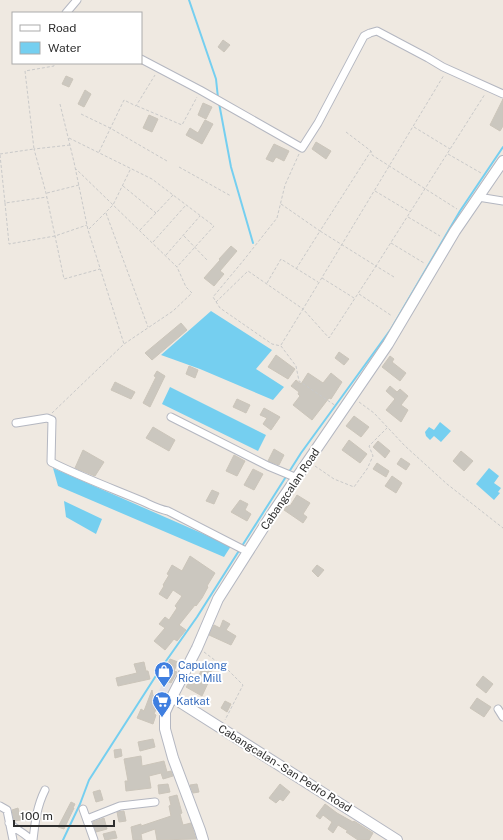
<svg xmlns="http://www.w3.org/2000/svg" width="503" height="840" viewBox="0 0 503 840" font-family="'Public Sans',sans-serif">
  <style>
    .industrial { fill: #e3e1e8 }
    .water { fill: #75cff0 }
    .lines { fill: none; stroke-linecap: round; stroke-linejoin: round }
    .stream { stroke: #75cff0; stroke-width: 2 }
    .building { fill: #cbc7bf; stroke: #cbc5ba }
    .street-casing { stroke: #b4b7c1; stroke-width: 9 }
    .secondary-casing { stroke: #b4b7c1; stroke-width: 12 }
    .path { stroke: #c9c9c9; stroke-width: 1; stroke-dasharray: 3 2; stroke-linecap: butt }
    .street { stroke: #fff; stroke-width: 7 }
    .secondary { stroke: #fff; stroke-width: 10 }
    .labels { text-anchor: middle; stroke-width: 4; stroke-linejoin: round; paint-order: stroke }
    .street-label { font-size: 11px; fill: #2e2e2e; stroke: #fff }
    .shop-label { font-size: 11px; fill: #366cbe; stroke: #fff; text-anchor: start }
  </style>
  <rect width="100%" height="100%" fill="#efe9e1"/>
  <!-- industrial -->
  <path class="industrial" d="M163,681L171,684L165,696L158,693Z"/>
  <!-- water -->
  <path class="water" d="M211,311L272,350L256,369L284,387L273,400L200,369L161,355Z
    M170,387L266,435L258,451L162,404Z
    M440,422L451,431L441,442L434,436L430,440L426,436L425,432L429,427L434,430Z
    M53,468L231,546L224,557L58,486Z
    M489,468L499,476L494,483L501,488L498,492L500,493L494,500L476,484Z
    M64,501L102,519L96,534L66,517Z"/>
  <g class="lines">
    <!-- stream -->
    <path class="stream" d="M189,0L216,79L218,98
      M219,103L231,167L253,243
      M63,840L80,804L89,780L159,671L197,617L301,453L391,329L460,211L503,147"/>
  </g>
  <!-- building -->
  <path class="building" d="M223,40L230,45L224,52L218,47Z
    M66,76L73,79L69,87L62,84Z
    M85,90L91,94L84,107L78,104Z
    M503,99V126L500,131L490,125Z
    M203,103L212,107L206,119L198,115Z
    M149,115L158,119L152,132L143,128Z
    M205,120L213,124L202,144L186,135L190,128L198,133Z
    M316,142L331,151L326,159L312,149Z
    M274,144L289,151L284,161L276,157L273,162L266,159Z
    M231,246L237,251L220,271L224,274L214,286L204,278L220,260L219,259Z
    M181,323L187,330L152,360L145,353Z
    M339,352L349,359L344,365L335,358Z
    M276,355L295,369L288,379L268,367Z
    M390,356L394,359L392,362L406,373L400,381L382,367Z
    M189,366L198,370L195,378L186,374Z
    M157,371L165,376L150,407L143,403L156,377L154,376Z
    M308,373L323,383L331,373L342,382L331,399L329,398L312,420L293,405L300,396L298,394L299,392L291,386L296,380L301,384Z
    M115,382L135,392L131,399L111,390Z
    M390,386L397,392L400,389L408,396L401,405L408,410L401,422L386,410L395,399L386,391Z
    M237,399L250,405L246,413L233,407Z
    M264,408L280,417L271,430L263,424L267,418L260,415Z
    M354,416L369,427L361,437L346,426Z
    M153,427L175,440L169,451L146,438Z
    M349,440L367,454L360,463L342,450Z
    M378,441L390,451L385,458L373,447Z
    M274,449L284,455L279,465L268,461Z
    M83,450L104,462L95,476L75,468Z
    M461,451L473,461L464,471L453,461Z
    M234,455L245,461L237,476L226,471Z
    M401,458L410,464L406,470L397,464Z
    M377,463L389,471L386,477L373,469Z
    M253,469L263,474L254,490L244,485Z
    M392,476L402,483L396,493L385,486Z
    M212,490L219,493L214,504L206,501Z
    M297,495L310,503L303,514L307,517L303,523L284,510L288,504L290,506Z
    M240,500L248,504L245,510L251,514L247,521L231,512Z
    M190,556L215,573L207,586L208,587L202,598L196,606L195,605L179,625L186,630L177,641L174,639L165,650L154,641L165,628L159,624L165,617L169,620L177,608L175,606L182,596L173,590L167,599L159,594L164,586L163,585L169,575L167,574L172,565L182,571Z
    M317,565L324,570L318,577L312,571Z
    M223,620L230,624L226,630L236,636L231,645L209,635L214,625L220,628Z
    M170,659L178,662L174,671L177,672L171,683L161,679Z
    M144,662L146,671H148L150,679L118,686L116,678L137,673L134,664Z
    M204,665L212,670L205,682L208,683L202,696L186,687L190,681L195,683Z
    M483,676L493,684L486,693L476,685Z
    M152,690L153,696L161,698L154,714L156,715L153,724L137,718L141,709L144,711Z
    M477,698L491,707L484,717L470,708Z
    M225,701L231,704L227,712L221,708Z
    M153,739L155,747L140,751L138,742Z
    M121,749L122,756L115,758L114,750Z
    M141,756L142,766L164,761L167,772L171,771L173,776L163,779L161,773L149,776L151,788L126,791L125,781H128L124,759Z
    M168,784L170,792L159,794L158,785Z
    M197,784L199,792L193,793L190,785Z
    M280,784L290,792L283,801L280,799L276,803L269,798Z
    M100,790L103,800L96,802L93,792Z
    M177,795L182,813L180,814L183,825L191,823L196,839L157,840L155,829L141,834L142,840H133L131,827L141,824V826L171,816L169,806L171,805L169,797Z
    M71,802L75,804L73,808H74L64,829L58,827Z
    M325,804L337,813L353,822L354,821L373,833L369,840H358L346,832L348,831L338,825L333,833L328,829L332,822L323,815L320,819L316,816Z
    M18,808L21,820L14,821L12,810Z
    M124,811L126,821L119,822L117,812Z
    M104,818L107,829L96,832L93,822Z
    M115,831L117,838L105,840L103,834Z"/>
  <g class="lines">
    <defs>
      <path id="street" d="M66,13L77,0
        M141,59L200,90L302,148L318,123L364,36L370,33L377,31L428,58L443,67L503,94
        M478,197L503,201
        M171,417L268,466L297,478
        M16,423L47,418L52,420L51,462C81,477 111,488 142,501C151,505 158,509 168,511L248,552
        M498,709L503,717
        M0,806L7,810L13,840
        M83,809L94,840
        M87,819L120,806L155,802
        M9,823C16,830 25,833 31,840
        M33,840C35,822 37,806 45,790"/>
      <path id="secondary" d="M172,697L397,840
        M203,840L200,830L173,758L165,729V712L172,697L197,648L218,599L274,511L388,344L455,231L503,161"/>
    </defs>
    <!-- street casing -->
    <use href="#street" class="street-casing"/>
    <!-- secondary casing -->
    <use href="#secondary" class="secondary-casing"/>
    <!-- path -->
    <path class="path" d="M60,104L74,162L88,230L124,344
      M137,106L182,125L197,97
      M81,114L110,128L167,161
      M414,127L450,149
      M346,132L371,151L372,155L457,209
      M69,138L152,179L214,226L177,267
      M70,145L34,149L46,193L64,279L100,269
      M99,152L124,100L136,106L155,75
      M0,154L34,149L25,71L54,66V63
      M299,154L285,185L277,218L243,261L213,297L220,308L272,344L281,346L296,366L299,381L336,406
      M448,154L481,173
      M0,155L5,203L47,197
      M179,167L231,196
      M123,186L156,213
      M375,191L410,212
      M47,193L79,185
      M5,203L9,244L55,236L87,225
      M281,204L320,231L371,151
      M106,213L148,327
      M408,217L440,236
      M89,229L113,205L131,168
      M140,230L173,195
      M184,236L207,260
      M153,242L186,205
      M391,243L424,263
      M166,255L200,216
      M394,277L376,266L485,94
      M322,278L354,298
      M267,283L281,259L318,282
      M359,294L392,316
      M216,302L248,271L303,309L444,75
      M281,345L303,309L329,338L376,266L320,231L296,269
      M359,402L374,413L405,446L447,484L503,528
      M52,413L124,344L173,311L192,293L186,287L177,267L76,169
      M315,466L334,479L354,487L367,469L373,456L369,446L387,428
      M204,652L228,670L243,685L225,720"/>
    <!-- street -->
    <use href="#street" class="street"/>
    <!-- secondary -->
    <use href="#secondary" class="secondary"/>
  </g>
  <!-- icons -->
  <defs>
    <symbol id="shop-pin" viewBox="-11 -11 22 30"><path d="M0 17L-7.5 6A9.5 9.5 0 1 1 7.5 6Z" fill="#3f7fe0" stroke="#fff"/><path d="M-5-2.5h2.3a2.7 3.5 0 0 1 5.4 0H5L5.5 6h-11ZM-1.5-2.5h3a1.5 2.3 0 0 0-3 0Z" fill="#fff"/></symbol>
    <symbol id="supermarket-pin" viewBox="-11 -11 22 30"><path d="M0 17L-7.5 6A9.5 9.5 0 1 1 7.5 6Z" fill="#3f7fe0" stroke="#fff"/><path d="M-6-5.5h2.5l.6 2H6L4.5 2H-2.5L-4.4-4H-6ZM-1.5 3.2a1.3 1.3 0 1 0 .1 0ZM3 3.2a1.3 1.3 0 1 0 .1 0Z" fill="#fff"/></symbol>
  </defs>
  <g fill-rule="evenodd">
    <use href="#shop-pin" x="153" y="660" width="22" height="30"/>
    <use href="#supermarket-pin" x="151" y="690" width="22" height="30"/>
  </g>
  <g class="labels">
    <!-- street labels -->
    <g class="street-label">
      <text transform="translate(290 489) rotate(-56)" y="4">Cabangcalan Road</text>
      <text transform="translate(285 768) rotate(32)" y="4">Cabangcalan - San Pedro Road</text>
    </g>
    <!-- shop labels -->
    <g class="shop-label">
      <text x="178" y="669">Capulong<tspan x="178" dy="13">Rice Mill</tspan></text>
      <text x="176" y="705">Katkat</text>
    </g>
  </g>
  <!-- legend -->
  <rect x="12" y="12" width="130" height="52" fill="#ffffff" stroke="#ababab"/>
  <rect x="20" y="25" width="20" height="6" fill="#ffffff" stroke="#ababab"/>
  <text x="48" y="32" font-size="12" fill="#2e2e2e">Road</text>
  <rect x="20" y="42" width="20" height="12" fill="#75cff0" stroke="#ababab"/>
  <text x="48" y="52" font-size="12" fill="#2e2e2e">Water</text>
  <!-- scale -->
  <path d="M14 820v6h100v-6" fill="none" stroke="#2e2e2e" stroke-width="2"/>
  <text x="20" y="820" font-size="12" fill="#2e2e2e" stroke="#ffffff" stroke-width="3" paint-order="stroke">100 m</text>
</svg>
